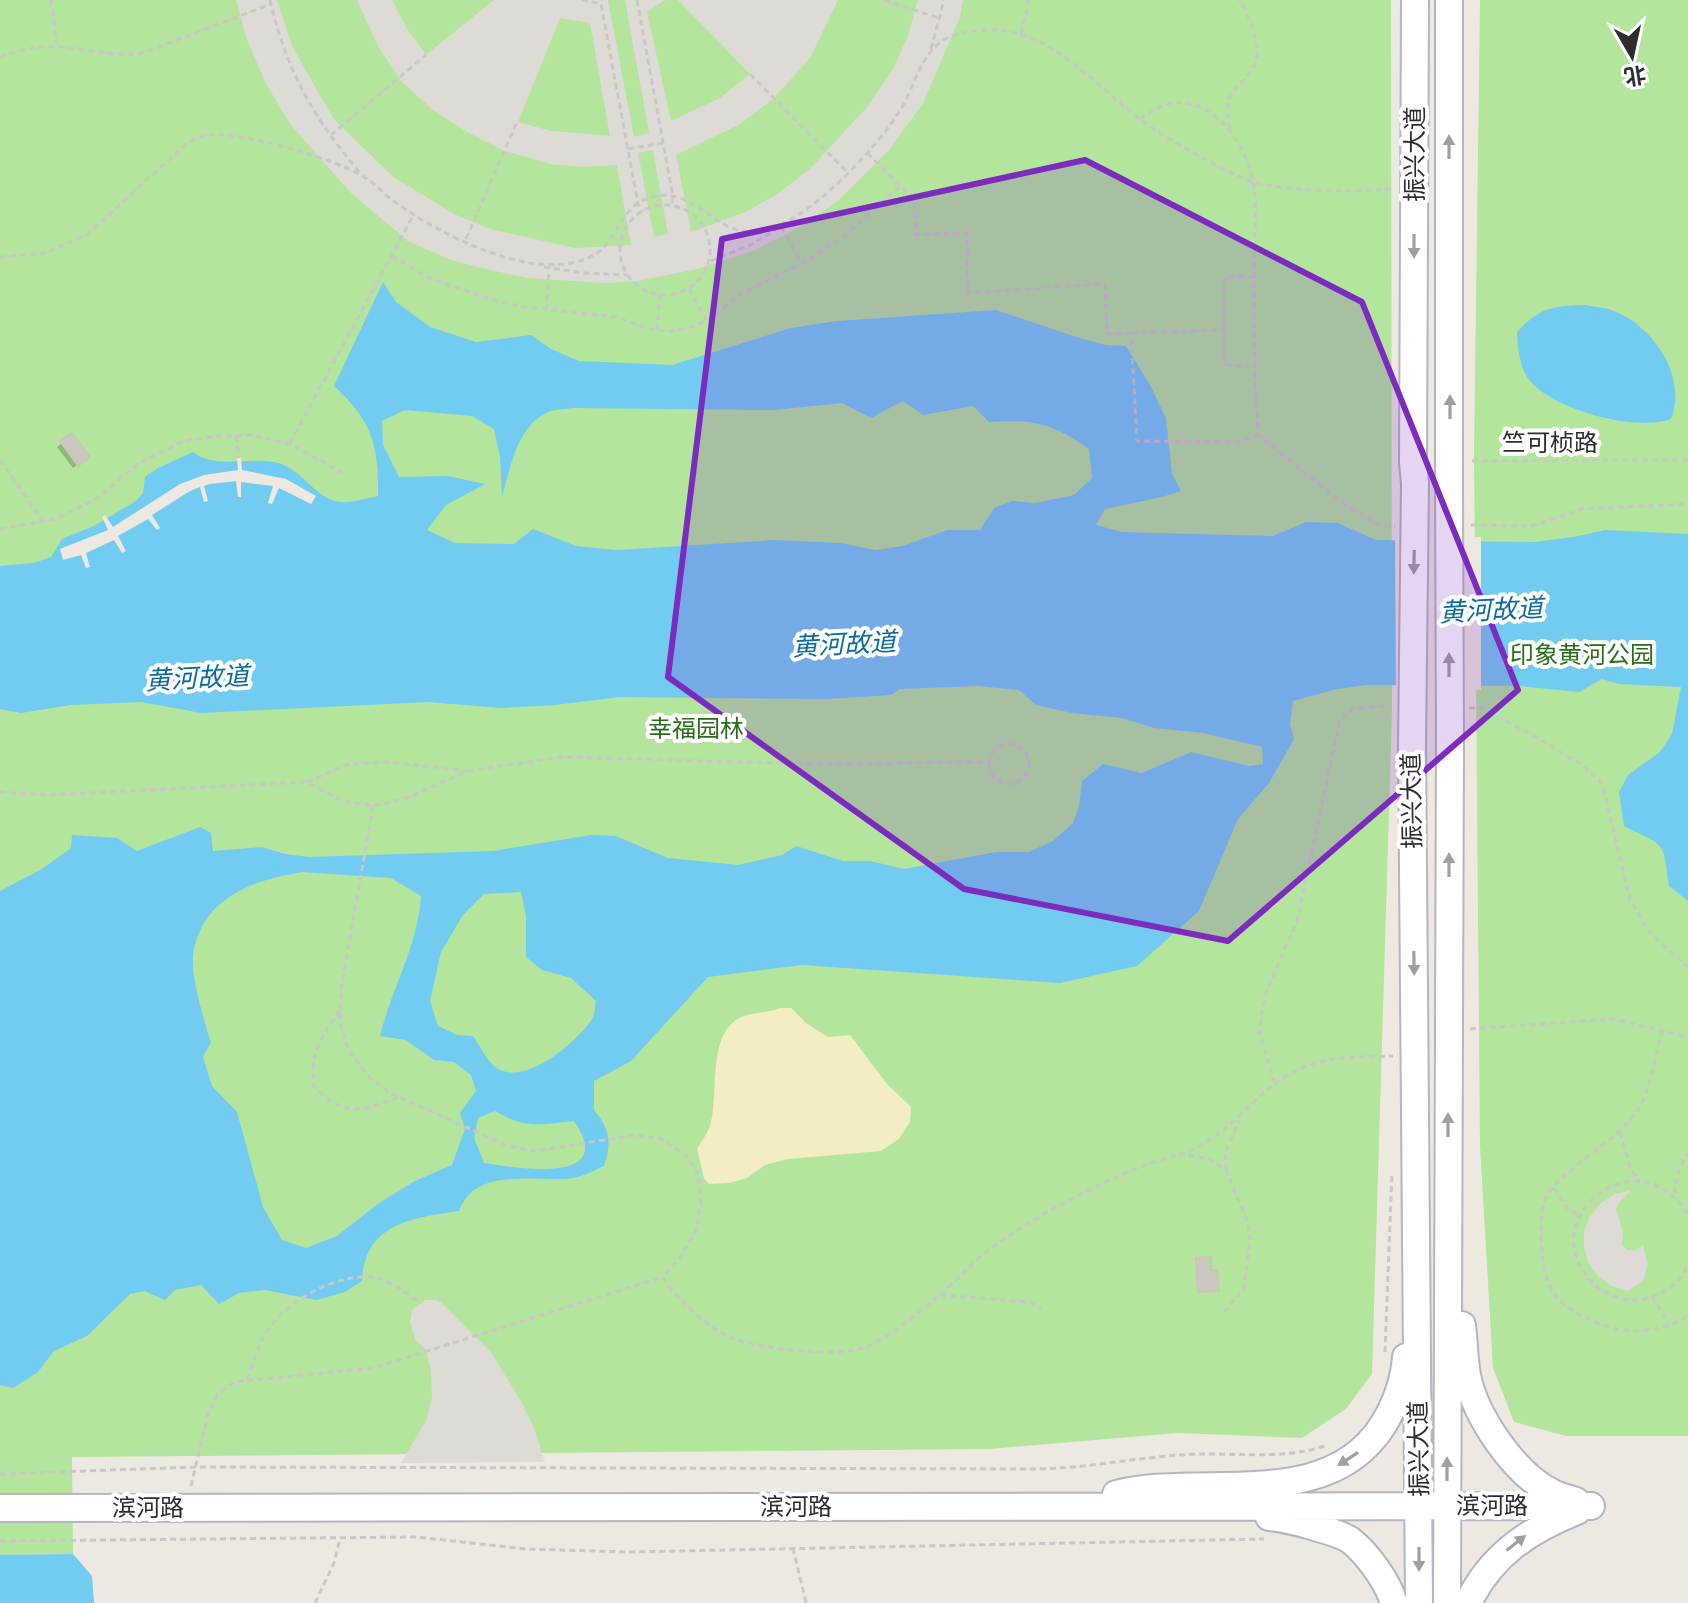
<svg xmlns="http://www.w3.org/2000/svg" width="1688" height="1603" viewBox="0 0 1688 1603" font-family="Rubik,'Noto Sans SC',sans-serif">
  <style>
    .green { fill: #b3e59c }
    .sand { fill: #f3edc3 }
    .plaza { fill: #dedbd7; fill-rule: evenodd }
    .water { fill: #72cbf1; fill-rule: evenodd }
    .pier { fill: #eee9e0 }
    .shadow { fill: #0003 }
    .building { fill: #cac7be; stroke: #cac5b9; stroke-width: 2 }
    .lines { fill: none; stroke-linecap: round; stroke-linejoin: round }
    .secondary-casing { stroke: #b3b5c0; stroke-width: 30 }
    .path { stroke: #c8c8c8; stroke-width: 3; stroke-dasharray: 6 4; stroke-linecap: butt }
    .secondary { stroke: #fff; stroke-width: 26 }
    .secondary-bridge-casing { stroke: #b3b5c0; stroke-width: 30; stroke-linecap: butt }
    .secondary-bridge { stroke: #fff; stroke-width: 26 }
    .oneway { fill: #a0a0a0 }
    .marked { fill: #7b2cbf; fill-opacity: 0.2; stroke: #7b2cbf; stroke-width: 6; stroke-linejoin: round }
    .labels { text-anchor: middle; stroke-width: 8; stroke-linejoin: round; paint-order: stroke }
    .street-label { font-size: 24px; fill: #2d2d2d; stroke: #fff }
    .park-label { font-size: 24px; fill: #296d1a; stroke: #fff }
    .water-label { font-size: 26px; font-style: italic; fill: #0c6aa2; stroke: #fff }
  </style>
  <rect width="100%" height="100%" fill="#eee9e0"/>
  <!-- green -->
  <path class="green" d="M0,0H1391L1392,712L1372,1374L1346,1409L1302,1438L1177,1433L990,1449L72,1457L73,1554L0,1555Z
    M1480,0H1688V1436H1566L1514,1422L1493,1368L1480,1146L1474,454Z"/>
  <!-- sand -->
  <path class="sand" d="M781,1008H791L806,1023L828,1037L850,1035L887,1084L911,1107L910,1122L899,1139L881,1151L788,1159L765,1165L747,1178L729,1183L709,1184L704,1178L697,1149C701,1142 707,1134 710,1126C720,1095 705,1030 744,1016C756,1012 768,1013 781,1008Z"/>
  <!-- plaza -->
  <path class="plaza" d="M236,0H277L293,48L333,118L392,176L454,214L490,229L575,248L631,245L617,165L583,167L551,164L505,151L467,132L432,109L402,82L378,46L357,0H392L407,29L426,55L494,0H608L634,137L649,133L625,0H665L647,12L671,121L720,98L750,74L678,0H838L810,58L774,98L740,124L676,155L691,232L746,212L777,194L810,169L868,106L892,71L908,36L918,0H963L960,17L923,103L889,150L840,199L802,226L753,251L697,269L638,281L605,283L527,278L486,269L451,260L408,241L351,193L290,124L265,82L246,37ZM560,18L590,23L610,136L551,131L518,122ZM653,150L668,234L654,237L638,153Z
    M1631,1190L1620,1201L1616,1209L1623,1233L1622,1244L1627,1250L1634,1251L1643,1245L1648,1264L1643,1281L1628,1291L1611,1286L1598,1276L1589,1264L1584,1248V1231L1590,1216L1601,1203L1615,1194Z
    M425,1300H436L442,1303L490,1351L521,1401L534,1428L545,1462L401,1463L426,1421L432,1398L431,1371L425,1349L415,1339L410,1322L412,1310Z"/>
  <!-- water -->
  <path class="water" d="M383,282L396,302L430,327L476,342L531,335L551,349L579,361L672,365L791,328L837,321L996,310L1079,338L1106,345L1126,346L1150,385L1166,418L1172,474L1181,491L1162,497L1105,509L1096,525L1122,532L1273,536L1306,522L1338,523L1376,540L1534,542L1574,537L1605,530L1688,534V901L1669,886C1663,838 1665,847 1624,826L1619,792L1628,775L1660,752L1672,734L1681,687L1619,684L1602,679L1579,692L1520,686L1365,685L1333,690L1293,701L1290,724L1294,739L1269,783L1238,819L1199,911L1137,966L1060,983L802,965L708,977L631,1061L594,1081V1110C610,1129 612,1143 604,1166C595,1170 584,1176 574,1178C537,1183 476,1165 459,1211C412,1218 365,1223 362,1281L345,1292L316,1300L265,1290L239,1293L219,1304L201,1285L175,1290L165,1300L144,1291L130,1294L87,1336L54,1351L38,1372L13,1388L0,1385V891L42,869L71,848L72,835L117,838L137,851L200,827L211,833L213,851L262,847L285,854L309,857L493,851L591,835L616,836L668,858L738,865L782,855L796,846L843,861H870L904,869L996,852H1029L1053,841L1073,823L1079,806L1082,781L1103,764L1142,773L1191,752L1249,766L1263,764L1262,747L1203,733L1154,728L1122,718L1072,713L1036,705L1019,690L978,686L900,689L891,695L827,699L619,697L555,705L501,708L428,702L201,713L141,702L71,705L21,713L0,709V566L34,563L51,557L62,539L94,526L136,501L143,493L145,477L158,468L193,452C216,470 250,456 278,463C304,470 314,499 341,502C352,503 367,498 378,496C379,445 372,421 334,386ZM903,401L923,415L973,406L989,422C1034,419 1052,423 1089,449L1092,478L1074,495L1035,503L1012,501L994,508L980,530H947L903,546L876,550L840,543L775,540L617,550L576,546L533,529L514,544L455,543L427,530L446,505L485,484L448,476L399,477L383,445L382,421L405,410L472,416L494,429L500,457L502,496C511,467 517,426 548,412C555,409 566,409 574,408L774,410L842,403L871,418ZM302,872L391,878L421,896C418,946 392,987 380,1036L406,1040L434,1060L454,1062L471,1075L476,1091L460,1113L465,1129L452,1165L415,1181L379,1203L337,1236L306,1248L282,1240L263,1207L237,1112L212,1086L203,1057L211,1042C204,1021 191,978 193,956C200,899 252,880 302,872ZM521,892L526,916V957L542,970L571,978L596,1001C595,1008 595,1014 592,1019C577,1042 522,1090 494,1066C486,1059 479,1045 473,1036L457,1035L438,1026L430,1001L441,952L463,915L484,894ZM495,1111C528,1130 538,1124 574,1121C619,1186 515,1168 484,1163L474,1138L478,1118Z
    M1586,305C1594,307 1603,307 1611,310C1652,324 1688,376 1671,419C1635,432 1555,410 1530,381C1519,367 1518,349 1517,332C1540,307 1553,306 1586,305Z
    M73,1554L92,1576L94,1603H0V1555Z"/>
  <!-- pier -->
  <path class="pier" d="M241,457L242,470L286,479L316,496L311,504L279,488L272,504L268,503L273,486L241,482V497H238L236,481L210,484L204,486L208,501L204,502L200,487L190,491L152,515L160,528L157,530L148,519L118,536L126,551L122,553L114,540L86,553L90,567L86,568L81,555L63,560L60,549L108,530L102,517L105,515L113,527L180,484L204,475L238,470L237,458Z
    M1395,536L1481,537V690L1396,689Z"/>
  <!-- shadow -->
  <path class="shadow" d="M71,435L83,460L73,468L57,447Z"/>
  <!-- building -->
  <path class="building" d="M72,433L90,457L78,466L60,441Z
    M1211,1257V1270H1217L1219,1291L1198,1292L1196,1258Z"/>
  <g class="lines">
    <defs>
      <path id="secondary" d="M1415,484L1413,462L1415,0
        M1449,485V0
        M1412,745L1419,1603
        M1462,1325C1464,1341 1464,1358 1467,1375C1475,1416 1514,1474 1553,1493C1560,1497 1569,1498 1576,1501
        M1116,1494C1201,1472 1327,1514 1383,1425C1396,1404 1404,1382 1406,1357
        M0,1508L1591,1506
        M1269,1517C1285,1518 1338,1532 1350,1540C1367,1553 1388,1582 1394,1603
        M1447,1603L1450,743
        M1468,1603C1491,1555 1529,1530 1577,1511"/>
    </defs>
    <!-- secondary casing -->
    <use href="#secondary" class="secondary-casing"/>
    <!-- path -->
    <path class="path" d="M51,0L57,44
      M270,0C287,72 313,117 360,173
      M582,0L601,4L638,204L643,211
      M637,0L673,197L671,205
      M884,0L939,18
      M1021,34L1029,0
      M931,49L944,0
      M0,57C60,34 84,57 140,54L271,4
      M750,74L848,173
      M1140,119C1154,110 1168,100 1185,103C1221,107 1248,150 1253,182C1258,208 1254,237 1254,262C1254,320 1254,377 1258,435L1342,502L1381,527L1395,526
      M1230,129C1221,86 1239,94 1255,64C1263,50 1248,11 1239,0
      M331,135L426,55
      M628,149L663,143
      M867,153L915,200L916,235L967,233L968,293L1105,284L1107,334L1131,333L1137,441L1240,442L1258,435
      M620 250a45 45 0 1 1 90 0a45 45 0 1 1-90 0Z
      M781,227L802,263
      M466,239L517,122
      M392,256L429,278L493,300L525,307L616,317L650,329L670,331L692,327L711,319L739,295L812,258L846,235L900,186
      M0,257L46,253L88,234L188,142C194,140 201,136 208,135C239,131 337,159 364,177C374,183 382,192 391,199C426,226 482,254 525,262C550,267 586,267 605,246C619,230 624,208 646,199C695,180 714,241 763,231C809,221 874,151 899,112C913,91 918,62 937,45C952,31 978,30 998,30C1056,33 1105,96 1151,127C1170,140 1236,179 1257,183C1300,192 1348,192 1391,189
      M711,261L752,244L782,226
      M544,267L585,273L627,275
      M1254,277H1224V365L1254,366
      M689,289L707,321
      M546,310L549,270
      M657,330L660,295
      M1131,333L1223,330
      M236,436L239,458
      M290,443L414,214
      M0,460L43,521
      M1472,461L1688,460
      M1471,525L1532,526L1583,509L1688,504
      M0,529L55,519L98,498L137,464L184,441L217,436L252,435L290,444L343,473
      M1469,708H1481L1529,733L1582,765L1602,783L1630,900L1650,933L1688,967
      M989 764a20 20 0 1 1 40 0a20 20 0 1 1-40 0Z
      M307,782L348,764L388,762L467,771
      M0,792L48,795L307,782L343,801L373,806L410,797L467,771L561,757L815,764L989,762
      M373,806L341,990L340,1024L349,1051L368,1076L390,1093L508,1146L535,1151L635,1135L661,1139L688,1157L699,1176L701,1203L696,1231L679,1259L663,1277C673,1296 710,1330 730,1337C758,1349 840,1359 868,1346C895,1334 933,1301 955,1281C967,1270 978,1257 991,1248C1037,1215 1088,1189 1140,1167C1160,1159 1184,1155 1203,1144C1225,1132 1240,1114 1259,1097C1304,1056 1336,1057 1393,1056
      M340,1010C322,1035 309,1054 314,1086C342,1117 363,1112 400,1096
      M1470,1029L1613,1019L1688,1037
      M1662,1030C1656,1052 1651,1087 1640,1106C1621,1141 1554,1173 1545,1200C1538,1218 1541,1242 1543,1261C1548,1301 1570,1312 1606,1326C1630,1335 1666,1330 1688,1316
      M1275,1083L1259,1032L1265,995L1297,921L1340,720L1354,708L1390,706
      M1620,1133L1630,1167L1639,1181
      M1179,1153L1209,1159L1226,1170L1248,1223L1250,1239L1244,1289L1224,1312
      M1226,1170L1225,1153L1239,1121
      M1554,1188L1567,1208L1580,1216
      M1675,1194C1675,1178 1679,1167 1688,1153
      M1688,1214C1637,1135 1534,1217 1590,1280C1601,1292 1618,1300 1634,1300C1658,1299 1678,1286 1688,1265
      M940,1295L1030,1302L1041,1309
      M1652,1297L1669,1323
      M1385,1352L1392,1172
      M247,1379C253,1363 257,1347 266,1333C286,1301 338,1271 377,1278C393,1282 406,1293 419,1302
      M0,1474L196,1467L1037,1469C1091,1468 1143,1456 1198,1454C1241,1453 1286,1460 1327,1445
      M191,1486L208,1414L217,1395L234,1382L373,1368L663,1277
      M0,1541L416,1537L526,1549L629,1552L1264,1539
      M793,1548L806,1603
      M315,1603L334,1563L340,1538"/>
    <!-- secondary -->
    <use href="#secondary" class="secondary"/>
    <defs>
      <path id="secondary-bridge" d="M1449,485L1450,743
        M1412,745L1415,484"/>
    </defs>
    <!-- secondary-bridge casing -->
    <use href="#secondary-bridge" class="secondary-bridge-casing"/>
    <!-- secondary-bridge -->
    <use href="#secondary-bridge" class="secondary-bridge"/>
  </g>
  <!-- one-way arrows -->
  <defs><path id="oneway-solid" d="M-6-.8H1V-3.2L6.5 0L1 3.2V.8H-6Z" transform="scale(2)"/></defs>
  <g class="oneway">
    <use href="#oneway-solid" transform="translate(1449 147) rotate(-90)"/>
    <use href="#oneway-solid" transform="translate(1414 246) rotate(90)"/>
    <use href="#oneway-solid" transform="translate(1450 407) rotate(-90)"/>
    <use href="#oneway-solid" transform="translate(1414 562) rotate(91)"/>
    <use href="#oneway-solid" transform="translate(1449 665) rotate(-90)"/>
    <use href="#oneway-solid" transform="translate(1449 865) rotate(-90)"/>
    <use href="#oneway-solid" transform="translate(1414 963) rotate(89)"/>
    <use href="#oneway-solid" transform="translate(1448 1125) rotate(-90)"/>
    <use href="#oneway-solid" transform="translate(1348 1459) rotate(147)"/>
    <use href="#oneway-solid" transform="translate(1447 1469) rotate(-90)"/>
    <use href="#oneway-solid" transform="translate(1516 1543) rotate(-38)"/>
    <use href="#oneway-solid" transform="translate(1419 1559) rotate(90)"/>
  </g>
  <!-- marked area -->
  <path class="marked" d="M1085,160L1362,302L1518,690L1228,941L964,889L668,677L722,239Z"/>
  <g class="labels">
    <!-- street labels -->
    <g class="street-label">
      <text transform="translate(1415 154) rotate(-90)" y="8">振兴大道</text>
      <text x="1550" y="451">竺可桢路</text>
      <text transform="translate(1412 801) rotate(-91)" y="8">振兴大道</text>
      <text transform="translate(1419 1449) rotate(-91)" y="8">振兴大道</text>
      <text x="1492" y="1514">滨河路</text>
      <text x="796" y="1515">滨河路</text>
      <text x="148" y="1516">滨河路</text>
    </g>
    <!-- park labels -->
    <g class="park-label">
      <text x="1582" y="663">印象黄河公园</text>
      <text x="696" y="737">幸福园林</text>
    </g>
    <!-- water labels -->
    <g class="water-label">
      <text transform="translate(1491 610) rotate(-3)" y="9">黄河故道</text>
      <text transform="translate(844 644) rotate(-3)" y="9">黄河故道</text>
      <text transform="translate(197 678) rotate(-3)" y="9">黄河故道</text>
    </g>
  </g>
  <!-- north arrow -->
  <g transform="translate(1632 56) rotate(171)" stroke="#ffffff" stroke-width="6" paint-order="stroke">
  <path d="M0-6L14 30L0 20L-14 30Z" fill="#2d2d2d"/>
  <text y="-12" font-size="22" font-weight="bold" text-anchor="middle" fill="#2d2d2d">北</text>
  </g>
</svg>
